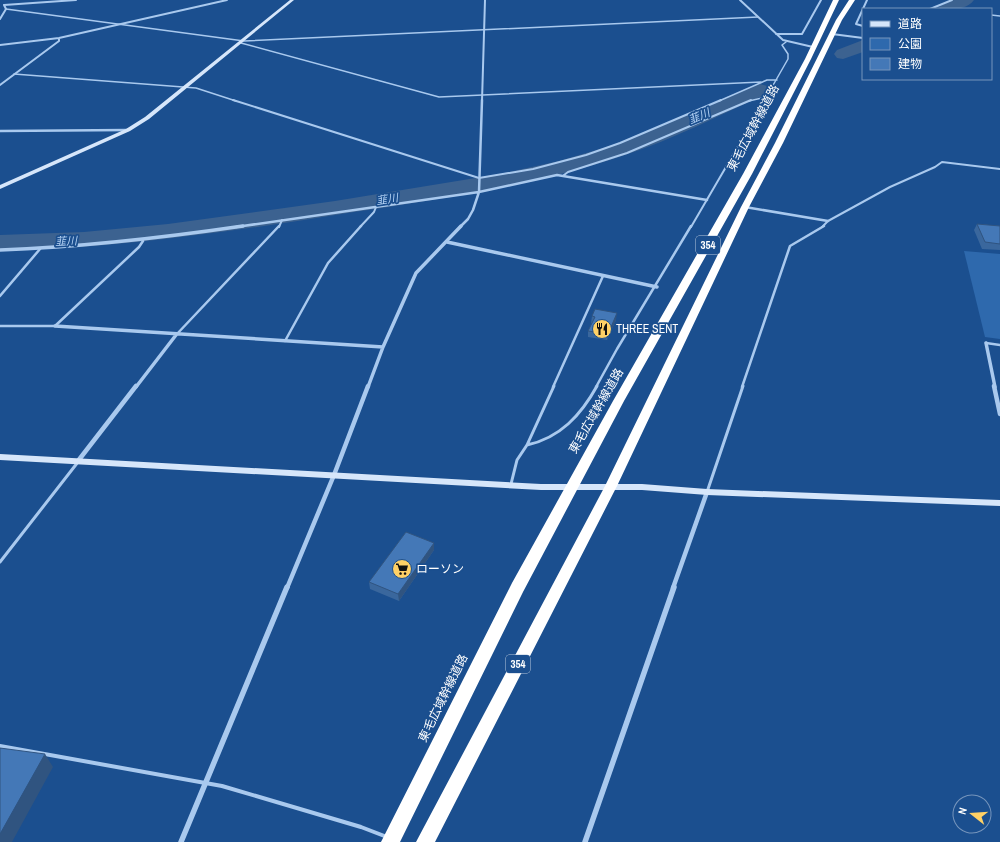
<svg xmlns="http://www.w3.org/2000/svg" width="1000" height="842" viewBox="0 0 1000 842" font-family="'Archivo Narrow','Noto Sans JP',sans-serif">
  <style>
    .green { fill: #2e69ad }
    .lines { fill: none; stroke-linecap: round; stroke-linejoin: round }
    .river { fill: #3c6290; fill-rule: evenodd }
    .lane-far4 { stroke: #a9c9ee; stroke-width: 1.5 }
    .lane-far3 { stroke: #a9c9ee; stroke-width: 2 }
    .lane-far2 { stroke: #a9c9ee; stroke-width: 2.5 }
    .lane-far1 { stroke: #a9c9ee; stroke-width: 3 }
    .lane { stroke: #a9c9ee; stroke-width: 4 }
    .street-far4 { stroke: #a9c9ee; stroke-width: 2 }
    .street-far3 { stroke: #a9c9ee; stroke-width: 2.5 }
    .street-far2 { stroke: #a9c9ee; stroke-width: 3.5 }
    .street-far1 { stroke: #a9c9ee; stroke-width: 4.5 }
    .street { stroke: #a9c9ee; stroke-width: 5.5 }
    .secondary { fill: #d6e6fa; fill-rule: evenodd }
    .highway { fill: #fff; fill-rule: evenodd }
    .wall { fill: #3a679d }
    .shaded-wall { fill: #305480 }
    .building { fill: #4478b7; stroke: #305480 }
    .labels { text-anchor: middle; stroke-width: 3.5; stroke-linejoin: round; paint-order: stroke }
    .far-water-label { font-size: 11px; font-style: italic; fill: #b5d3f5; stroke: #1b4f8f }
    .shield { fill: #1b4f8f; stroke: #bbcadd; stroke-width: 1 }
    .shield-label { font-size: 11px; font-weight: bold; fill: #fff }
    .street-label { font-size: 12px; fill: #fff; stroke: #1b4f8f }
    .poi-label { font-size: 12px; fill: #fff; stroke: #1b4f8f; text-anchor: start }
  </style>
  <rect width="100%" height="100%" fill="#1b4f8f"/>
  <!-- green -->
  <path class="green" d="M964,251L1000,254V339L985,337Z"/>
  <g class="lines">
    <!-- river -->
    <path class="river" d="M953,0H974C966,11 950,9 938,9L940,6Z
      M863,40V52L843,59L837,58L834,54L837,50Z
      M760,84L767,86L770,90L767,94C720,115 674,139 625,155C537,185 445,198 354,212C236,231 119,248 0,251V235L84,232L168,224L335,201L500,174L559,161L610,146L652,130Z"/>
    <!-- lane-far4 -->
    <path class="lane-far4" d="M6,9L244,41L758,17
      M991,15L1000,16
      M241,43L439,97L761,82
      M14,74L196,88L236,101
      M719,101L767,80H777
      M749,101L766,97
      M764,101L788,59V54L782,45L786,42"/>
    <!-- lane-far3 -->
    <path class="lane-far3" d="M233,100L479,178L533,169L586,155L620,143L721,100
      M564,175L568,172L627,153L751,100
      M279,227L282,220
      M360,227L374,212L376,207
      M691,227L765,100
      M822,227L828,221L890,187L935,167L942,162L1000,169"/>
    <!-- lane-far2 -->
    <path class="lane-far2" d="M0,296L40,249
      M0,326H55L139,247L143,241
      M176,335L279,226
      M285,341L328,263L361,226
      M986,343L1000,345
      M553,387L603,276
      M596,387L617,349L691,226
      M742,387L790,246L824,226"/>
    <!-- lane-far1 -->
    <path class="lane-far1" d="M527,445C560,438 581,415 597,386
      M511,484L517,460L527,445L554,386
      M707,492L743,386
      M0,562L78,462"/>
    <!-- lane -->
    <path class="lane" d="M0,746L222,786L361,827L387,837"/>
    <!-- street-far4 -->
    <path class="street-far4" d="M740,0L783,40L813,47
      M4,5L76,0
      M930,9L952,0
      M0,19L6,9L4,5
      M863,26L856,24L867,0
      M776,34H802L821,0
      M832,34L863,38
      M0,45L59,38L227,0
      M0,85L59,41V38
      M482,101L485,0"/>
    <!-- street-far3 -->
    <path class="street-far3" d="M0,131L128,130
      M745,207L828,221
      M236,227L479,192L557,175L707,200
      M460,227L468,219L473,210L479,192L482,100"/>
    <!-- street-far2 -->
    <path class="street-far2" d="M447,242L657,287
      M0,250C83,247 161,238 243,226
      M55,326L383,347
      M986,343L995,387
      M136,387L176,335
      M368,387L383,347L416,273L461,226"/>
    <!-- street-far1 -->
    <path class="street-far1" d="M994,386L1000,414
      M78,461L136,386
      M287,588L334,475L368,386
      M673,588L707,492"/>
    <!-- street -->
    <path class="street" d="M181,842L287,587
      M585,842L674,587"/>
    <!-- secondary -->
    <path class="secondary" d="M290,0H294L149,119L130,131L0,189V185L126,129L145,117Z
      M0,454L541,484H642L707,489L1000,500V506L707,495L642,490H541L0,460Z"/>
    <!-- highway -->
    <path class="highway" d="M833,0H839L811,59L752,174L624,401L523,592L400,842H381L512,583L613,401L743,174L805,59Z
      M849,0H855L842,20L783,143L749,207L617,486L435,842H416L605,486L741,207L775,143L836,20Z"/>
  </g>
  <!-- wall -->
  <path class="wall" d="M977,224L1000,226V250L982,249L974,230Z
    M592,316L616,320L607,340L588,337V331L592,323H591Z
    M434,543V550L399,601L370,589L369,582Z"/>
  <!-- shaded-wall -->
  <path class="shaded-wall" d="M617,313L616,320L607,340L608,334Z
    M434,543V550L399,601L398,594Z
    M45,754L53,767L12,842H0V834Z"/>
  <!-- building -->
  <path class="building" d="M977,224L1000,226V244L985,242Z
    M595,309L617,313L608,334L588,331L595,317L592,316Z
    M406,532L434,543L398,594L369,582Z
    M0,748L45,754L0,834Z"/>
  <!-- icons -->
  <defs>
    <symbol id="restaurant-disc" viewBox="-11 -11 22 22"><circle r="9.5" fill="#ffd166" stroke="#1b4f8f"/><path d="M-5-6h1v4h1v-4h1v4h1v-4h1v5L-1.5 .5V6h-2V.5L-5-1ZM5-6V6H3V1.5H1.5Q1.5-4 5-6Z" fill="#111"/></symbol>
    <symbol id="supermarket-disc" viewBox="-11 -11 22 22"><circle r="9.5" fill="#ffd166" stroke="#1b4f8f"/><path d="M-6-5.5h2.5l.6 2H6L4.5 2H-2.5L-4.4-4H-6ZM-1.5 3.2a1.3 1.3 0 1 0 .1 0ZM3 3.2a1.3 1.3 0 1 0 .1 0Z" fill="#111"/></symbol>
  </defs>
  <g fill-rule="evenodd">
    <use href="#restaurant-disc" x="591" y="318" width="22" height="22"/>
    <use href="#supermarket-disc" x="391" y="558" width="22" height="22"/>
  </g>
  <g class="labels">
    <!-- far-water labels -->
    <g class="far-water-label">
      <text transform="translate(699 116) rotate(-23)" y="4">韮川</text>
      <text transform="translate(387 199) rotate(-9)" y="4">韮川</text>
      <text transform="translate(66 241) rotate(-3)" y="4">韮川</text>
    </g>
    <!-- shield labels -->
    <g class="shield">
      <rect x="696" y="236" width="24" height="18" rx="3"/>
      <rect x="506" y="655" width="24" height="18" rx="3"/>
    </g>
    <g class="shield-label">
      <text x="708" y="249">354</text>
      <text x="518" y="668">354</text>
    </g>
    <!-- street labels -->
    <g class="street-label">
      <text transform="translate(753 128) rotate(-62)" y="4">東毛広域幹線道路</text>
      <text transform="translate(596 411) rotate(-60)" y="4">東毛広域幹線道路</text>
      <text transform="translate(443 698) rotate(-64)" y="4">東毛広域幹線道路</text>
    </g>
    <!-- poi labels -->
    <g class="poi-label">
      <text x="616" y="333">THREE SENT</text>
      <text x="416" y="573">ローソン</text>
    </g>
  </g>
  <!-- legend -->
  <rect x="862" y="8" width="130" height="72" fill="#1b4f8f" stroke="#7695bc"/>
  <rect x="870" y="21" width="20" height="6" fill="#d6e6fa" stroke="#7695bc"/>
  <text x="898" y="28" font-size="12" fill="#ffffff">道路</text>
  <rect x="870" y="38" width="20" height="12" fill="#2e69ad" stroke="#7695bc"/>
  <text x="898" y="48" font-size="12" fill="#ffffff">公園</text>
  <rect x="870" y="58" width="20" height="12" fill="#4478b7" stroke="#7695bc"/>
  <text x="898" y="68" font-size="12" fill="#ffffff">建物</text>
  <!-- north arrow -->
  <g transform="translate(972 814) rotate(287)"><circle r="19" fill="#1b4f8f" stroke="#7695bc"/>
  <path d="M0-3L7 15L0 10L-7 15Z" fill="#ffd166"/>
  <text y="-6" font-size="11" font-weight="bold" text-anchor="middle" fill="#ffffff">N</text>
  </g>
</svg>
